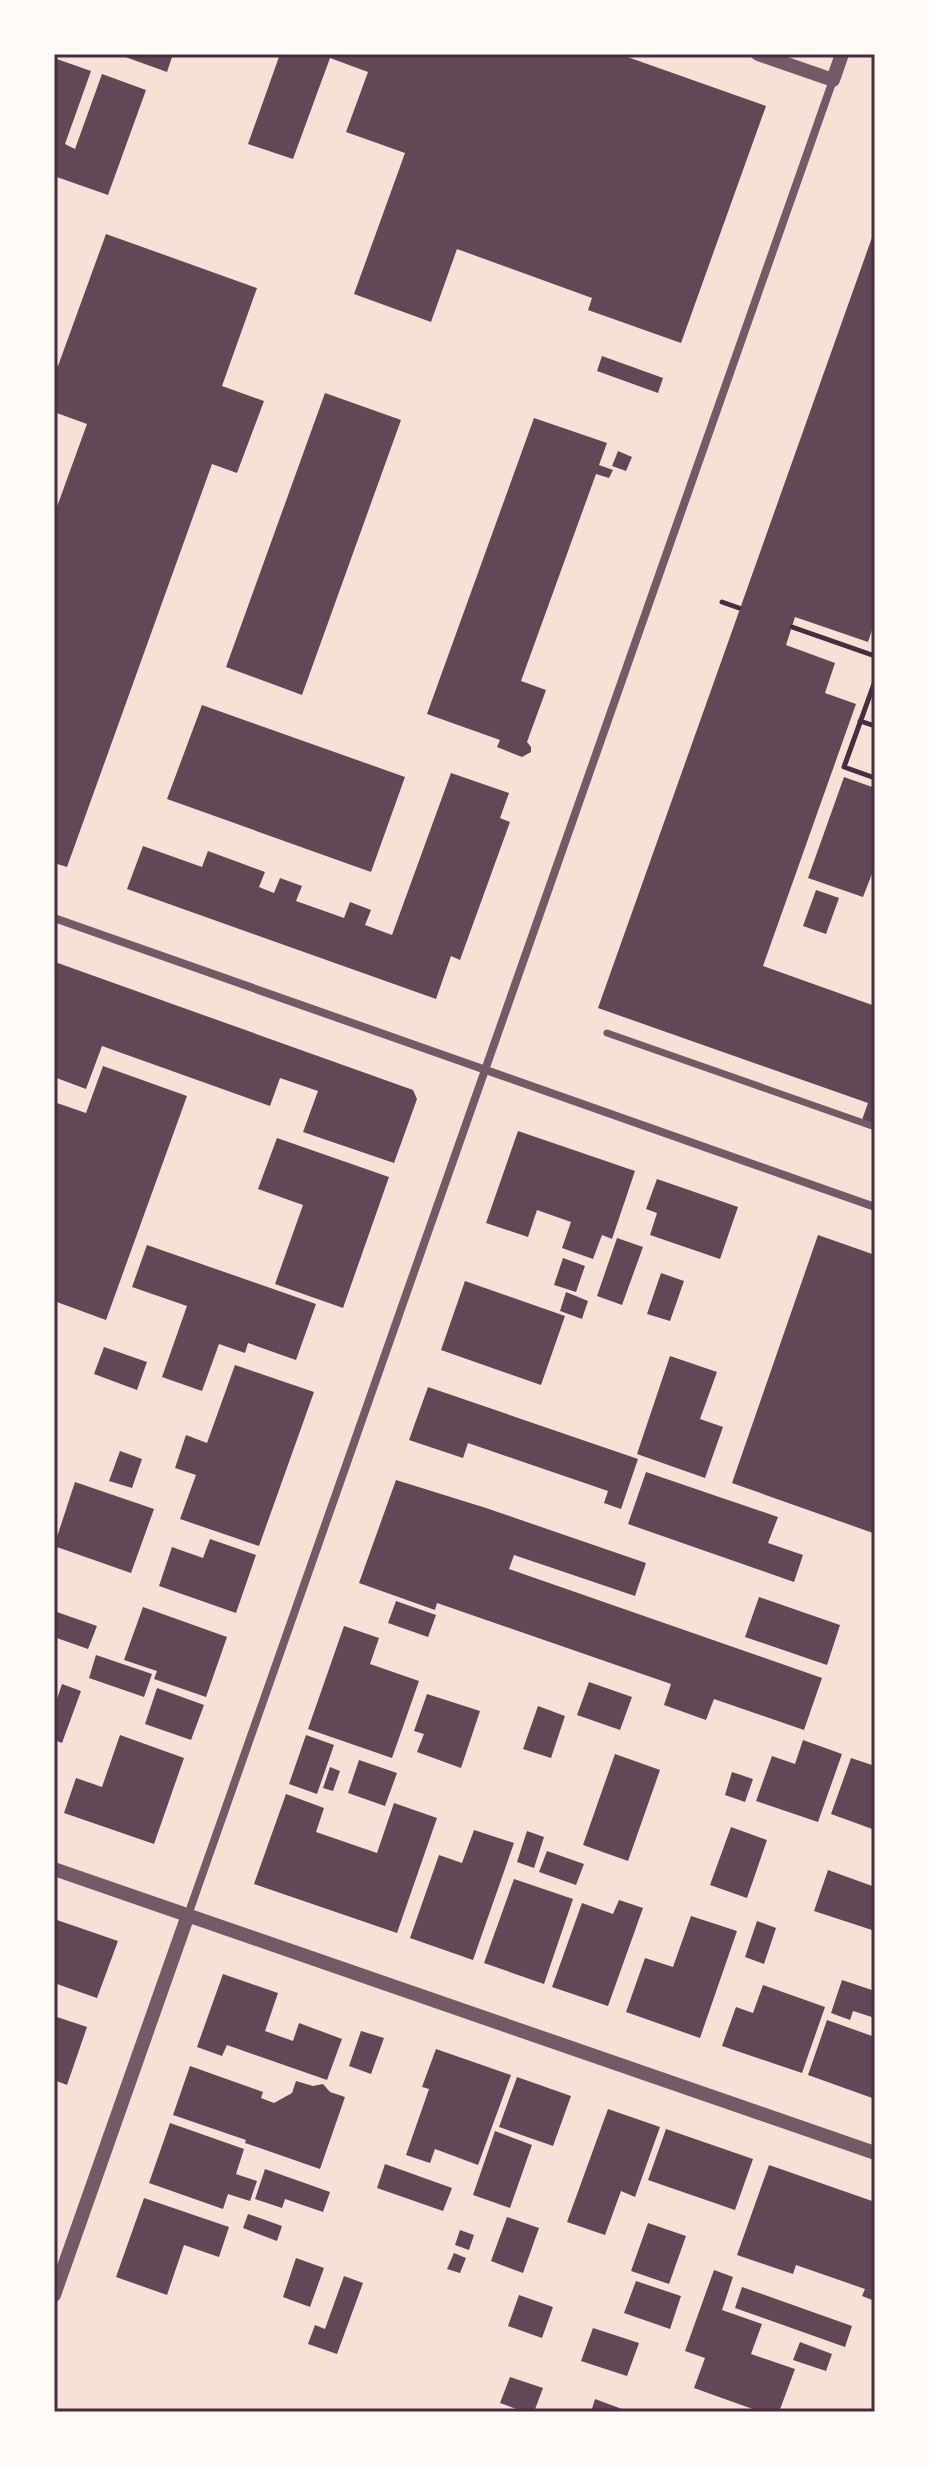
<svg xmlns="http://www.w3.org/2000/svg" width="929" height="2466" viewBox="0 0 929 2466" font-family="Literata,serif">
  <style>
    .building { fill: #644757 }
    .lines { fill: none; stroke-linecap: round; stroke-linejoin: round }
    .path { stroke: #4a2c40; stroke-width: 5 }
    .pedestrian { stroke: #755966; stroke-width: 7 }
    .minor { stroke: #755966; stroke-width: 8 }
    .tertiary { stroke: #755966; stroke-width: 14 }
    .neatline { fill: none; stroke: #4a2c40; stroke-width: 3 }
  </style>
  <rect width="100%" height="100%" fill="#f7e1d7"/>
  <!-- building -->
  <path class="building" d="M117,54H173L167,72Z
    M280,54H619L766,106L681,343L588,310L592,298L457,249L431,322L354,294L405,153L346,132L368,72L330,58L293,159L248,144Z
    M54,58L91,71L65,144L75,149L102,74L146,90L108,195L54,176Z
    M875,229V621L868,642L795,617L786,645L835,663L825,693L856,704L763,966L875,1006V1124L862,1120L868,1103L598,1008Z
    M106,234L257,288L222,386L264,401L237,473L212,464L67,867L54,863V515L87,424L54,412V365L58,366Z
    M602,356L663,378L658,393L597,371Z
    M325,393L401,420L302,695L226,667Z
    M534,418L607,443L599,465L613,470L609,478L596,474L521,681L546,690L527,742L531,747V752L522,757L497,747L500,740L427,714Z
    M618,451L632,457L626,471L612,466Z
    M202,705L405,777L371,872L167,799Z
    M451,773L509,793L500,818L510,822L460,960L451,956L436,999L127,889L143,846L202,867L208,851L265,872L259,887L274,893L280,878L302,886L296,901L344,918L350,902L371,910L365,925L392,935Z
    M844,777L875,788V866L863,897L808,878Z
    M816,890L839,898L826,934L803,926Z
    M55,962L413,1090L417,1099L394,1163L303,1132L318,1091L280,1078L270,1106L102,1046L86,1089L54,1077Z
    M103,1066L187,1096L106,1320L54,1301V1102L86,1113Z
    M518,1131L635,1171L612,1239L602,1235L593,1259L562,1248L571,1222L537,1210L528,1237L486,1223Z
    M277,1138L389,1177L343,1308L275,1284L303,1205L258,1189Z
    M657,1179L738,1207L720,1259L650,1235L657,1213L646,1209Z
    M818,1235L875,1255V1526L873,1533L732,1483Z
    M617,1238L643,1247L622,1305L597,1296Z
    M147,1245L316,1304L296,1360L248,1343L245,1353L219,1344L202,1391L162,1377L187,1306L132,1287Z
    M563,1258L585,1266L576,1292L554,1285Z
    M661,1273L684,1281L670,1321L647,1314Z
    M465,1281L565,1316L541,1385L441,1350Z
    M566,1292L588,1301L582,1319L560,1311Z
    M104,1347L147,1362L137,1390L94,1374Z
    M670,1356L717,1372L700,1419L723,1427L705,1478L637,1454Z
    M235,1365L314,1392L259,1546L180,1519L196,1475L175,1468L186,1435L207,1443Z
    M428,1387L638,1459L621,1509L604,1503L608,1491L468,1443L463,1458L409,1440Z
    M120,1451L142,1459L132,1488L109,1481Z
    M646,1472L778,1517L768,1543L803,1555L794,1582L628,1524Z
    M396,1480L486,1508L646,1563L635,1596L514,1555L509,1569L822,1678L804,1730L714,1699L706,1720L664,1705L671,1684L437,1603L435,1610L359,1583Z
    M75,1482L154,1509L131,1573L54,1546Z
    M210,1539L256,1555L236,1613L159,1586L172,1547L203,1558Z
    M759,1597L840,1625L827,1665L745,1637Z
    M396,1601L436,1615L428,1637L388,1623Z
    M143,1607L227,1637L206,1697L154,1679L157,1671L124,1660Z
    M54,1611L97,1626L88,1649L54,1637Z
    M344,1626L379,1638L370,1664L419,1681L392,1758L308,1729Z
    M96,1655L152,1674L144,1697L89,1678Z
    M589,1682L632,1697L620,1730L577,1715Z
    M62,1684L81,1691L62,1743L54,1740V1708Z
    M157,1688L204,1705L191,1740L145,1724Z
    M427,1694L480,1711L461,1768L417,1752L424,1734L414,1731Z
    M538,1706L565,1716L551,1758L523,1749Z
    M120,1735L184,1758L154,1844L64,1813L76,1778L102,1787Z
    M306,1735L334,1745L317,1794L289,1784Z
    M803,1740L842,1754L818,1822L756,1801L772,1756L795,1764Z
    M615,1754L660,1770L628,1861L583,1845Z
    M851,1758L875,1766V1830L831,1814Z
    M359,1760L397,1773L385,1806L348,1793Z
    M330,1767L340,1771L333,1791L323,1788Z
    M732,1772L753,1779L745,1802L725,1795Z
    M286,1794L324,1808L316,1832L377,1853L394,1803L437,1818L397,1933L254,1884Z
    M731,1827L767,1840L747,1898L710,1885Z
    M474,1830L514,1843L473,1960L410,1938L439,1855L462,1863Z
    M527,1831L544,1837L534,1868L517,1862Z
    M547,1851L584,1864L576,1885L539,1872Z
    M828,1870L875,1887V1931L814,1911Z
    M514,1879L573,1899L544,1984L484,1963Z
    M619,1900L643,1908L608,2006L552,1987L582,1903L613,1914Z
    M691,1916L737,1931L700,2038L626,2012L645,1958L673,1967Z
    M54,1919L118,1941L97,1998L54,1983Z
    M757,1921L776,1928L764,1964L745,1957Z
    M223,1974L278,1993L265,2031L293,2041L299,2023L342,2039L327,2080L227,2045L222,2056L197,2047Z
    M842,1980L875,1991V2018L853,2011L850,2020L831,2013Z
    M763,1985L825,2007L802,2073L722,2046L736,2007L753,2013Z
    M54,2016L87,2027L67,2085L54,2080Z
    M827,2020L875,2037V2099L808,2075Z
    M361,2031L384,2038L371,2074L349,2066Z
    M436,2049L511,2075L478,2165L435,2149L430,2163L406,2155L429,2089L422,2087Z
    M190,2066L263,2092L261,2098L274,2103L292,2093L296,2081L313,2086L323,2084L330,2092L345,2097L320,2169L245,2143L246,2140L173,2115Z
    M517,2077L571,2096L553,2146L499,2127Z
    M608,2109L660,2127L635,2197L621,2191L605,2235L567,2222Z
    M170,2123L244,2149L236,2174L257,2181L250,2201L228,2194L223,2209L149,2183Z
    M666,2129L753,2159L735,2210L648,2180Z
    M495,2131L532,2145L510,2208L473,2195Z
    M385,2164L452,2188L443,2211L377,2188Z
    M769,2165L875,2202V2301L862,2296L865,2289L796,2265L793,2274L737,2255Z
    M265,2169L330,2192L323,2212L285,2199L282,2208L255,2199Z
    M144,2198L229,2227L219,2257L184,2245L167,2295L116,2277Z
    M248,2214L282,2226L277,2241L243,2228Z
    M507,2217L539,2228L523,2273L491,2261Z
    M648,2223L686,2236L669,2284L631,2271Z
    M460,2230L474,2235L469,2250L455,2245Z
    M454,2253L466,2258L460,2273L447,2269Z
    M296,2258L324,2268L310,2307L283,2297Z
    M714,2270L733,2277L722,2310L762,2324L751,2354L795,2369L779,2412H761L694,2388L705,2358L685,2351Z
    M344,2276L363,2283L337,2354L308,2344L315,2325L325,2329Z
    M636,2281L681,2296L670,2329L624,2313Z
    M742,2287L852,2326L845,2347L735,2308Z
    M519,2295L553,2307L542,2338L508,2326Z
    M593,2328L639,2343L627,2376L581,2361Z
    M800,2342L832,2354L826,2371L793,2360Z
    M510,2377L543,2388L534,2412H525L500,2403Z
    M595,2399L630,2412H591Z"/>
  <g class="lines">
    <!-- path -->
    <path class="path" d="M722,602L739,608
      M792,627L875,656
      M875,681L844,767L875,778
      M860,721L875,726"/>
    <!-- pedestrian -->
    <path class="pedestrian" d="M607,1033L875,1127"/>
    <!-- minor -->
    <path class="minor" d="M54,918L875,1207
      M188,1915L833,80"/>
    <!-- tertiary -->
    <path class="tertiary" d="M758,54L833,80L842,54
      M54,1869L875,2153
      M54,2295L188,1915"/>
  </g>
  <!-- border -->
  <rect width="929" height="2466" fill="none" stroke="#fffaf5" stroke-width="112"/>
  <rect x="56" y="56" width="817" height="2354" class="neatline"/>
</svg>
